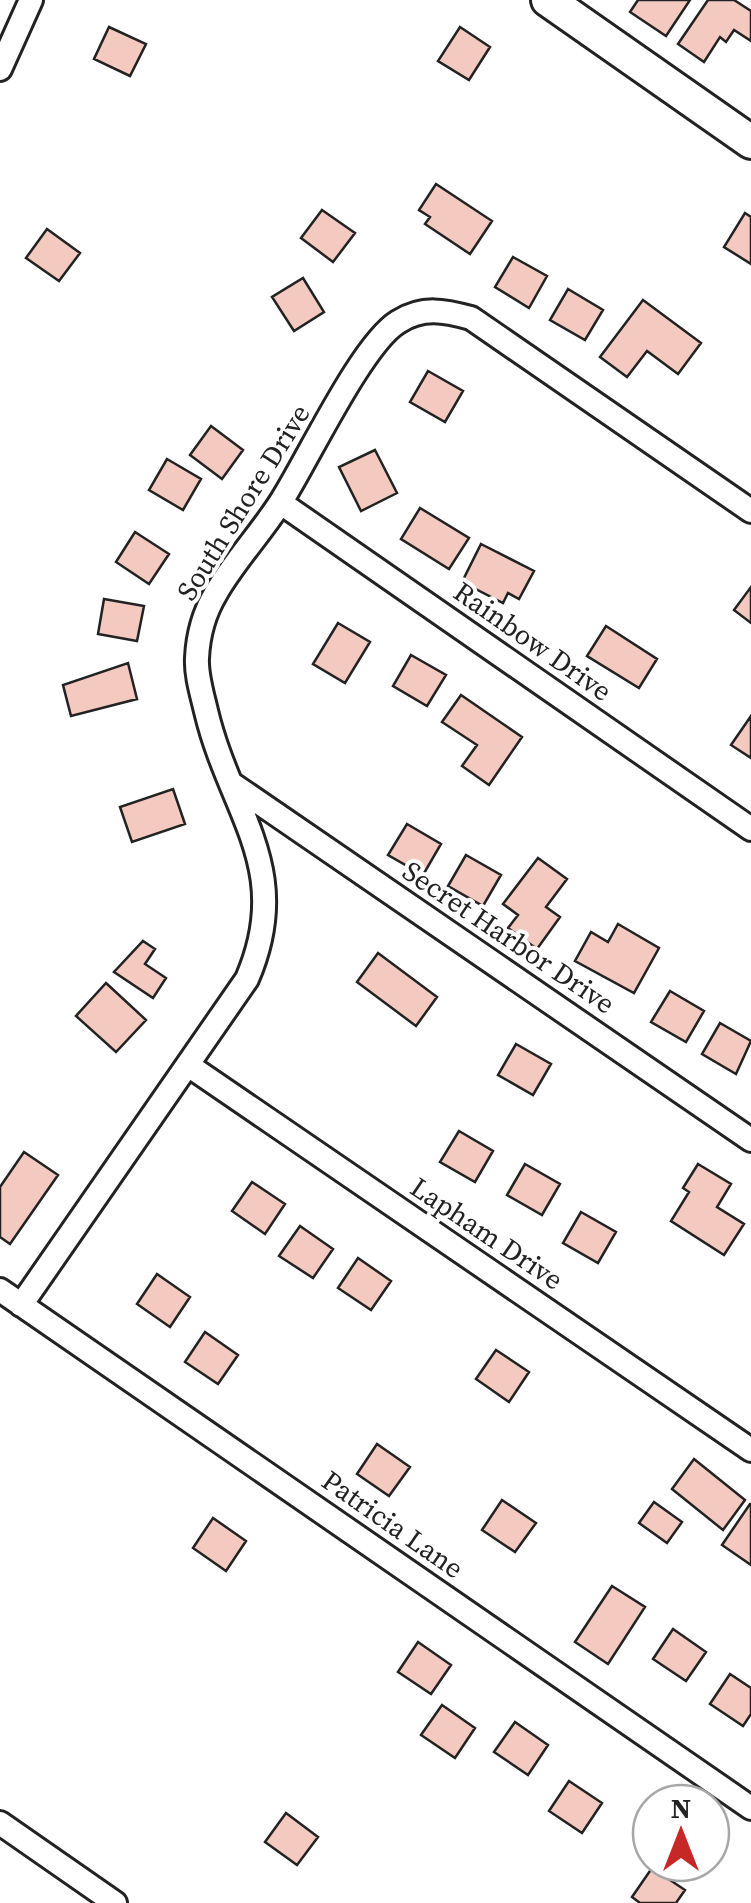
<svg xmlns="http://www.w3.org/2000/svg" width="751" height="1903" viewBox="0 0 751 1903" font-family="'Source Serif 4',serif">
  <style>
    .building { fill: #f3c9c0; stroke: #222; stroke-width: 2.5 }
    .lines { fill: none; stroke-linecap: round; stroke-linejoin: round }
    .street-casing { stroke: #222; stroke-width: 28 }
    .secondary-casing { stroke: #222; stroke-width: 38 }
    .street { stroke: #fff; stroke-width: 22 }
    .secondary { stroke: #fff; stroke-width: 32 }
    .labels { text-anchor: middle; stroke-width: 8; stroke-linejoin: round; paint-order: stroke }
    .street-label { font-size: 28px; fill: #222; stroke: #fff }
  </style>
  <rect width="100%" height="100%" fill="#fff"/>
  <!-- building -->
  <path class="building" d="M638,0H690L666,36L630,12Z
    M708,0H734L751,11V41L734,30L726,42L720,37L704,62L678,44Z
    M109,27L146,44L130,76L94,59Z
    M460,27L490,47L469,80L438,61Z
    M436,184L492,221L470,254L425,224L430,217L419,210Z
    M322,210L355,233L333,262L301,238Z
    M745,213L751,217V264L724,247Z
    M47,229L80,253L59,281L26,258Z
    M513,257L547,276L529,308L495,287Z
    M303,278L324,312L294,331L272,297Z
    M568,289L603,310L585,340L550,320Z
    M643,300L701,343L678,374L647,351L627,377L600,357Z
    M428,371L463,391L445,422L410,402Z
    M211,426L243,450L222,479L190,455Z
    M375,450L397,493L361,511L339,467Z
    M167,459L201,479L183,510L149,490Z
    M420,508L469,538L449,569L401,539Z
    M135,532L169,554L149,584L116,562Z
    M481,544L534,571L519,599L508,593L503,603L462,582Z
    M751,587V623L734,610Z
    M104,599L144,606L137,641L98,634Z
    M338,623L370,642L345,683L313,664Z
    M606,626L657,659L639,688L587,656Z
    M411,655L446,675L427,706L393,686Z
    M128,663L137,699L71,716L63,685Z
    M461,695L522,737L489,785L462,766L477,745L442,722Z
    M751,716V758L731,745Z
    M173,789L185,824L132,842L120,807Z
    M407,824L441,844L423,875L388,855Z
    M466,855L501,875L483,906L448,886Z
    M538,858L567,879L546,907L560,917L537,949L508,928L518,915L503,904Z
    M618,924L659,948L634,993L575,961L591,932L608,942Z
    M143,941L155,949L145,964L166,978L153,998L114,972Z
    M378,953L437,997L416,1026L357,982Z
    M106,983L146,1020L116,1052L76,1016Z
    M670,991L704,1011L686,1042L651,1022Z
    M720,1023L751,1041L736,1074L702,1054Z
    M516,1044L551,1064L533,1095L498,1075Z
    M459,1131L493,1151L475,1182L440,1162Z
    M24,1152L58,1175L10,1244L0,1237V1187Z
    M525,1164L560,1184L542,1215L507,1195Z
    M698,1164L731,1184L717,1207L744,1224L724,1255L671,1221L689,1192L683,1188Z
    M252,1182L285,1204L265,1234L232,1211Z
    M581,1212L616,1232L598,1263L563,1243Z
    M300,1226L333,1249L313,1278L279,1256Z
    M358,1258L391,1281L371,1310L338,1288Z
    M157,1274L190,1297L170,1327L137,1304Z
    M205,1332L238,1355L218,1384L185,1362Z
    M496,1350L529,1372L509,1402L476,1379Z
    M377,1444L410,1467L389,1496L357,1474Z
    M694,1459L745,1500L723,1530L672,1489Z
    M502,1500L536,1523L515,1552L482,1530Z
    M654,1502L682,1522L667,1543L639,1523Z
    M750,1504H751V1565L722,1545Z
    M213,1518L246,1541L226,1571L193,1548Z
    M612,1586L645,1607L608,1664L575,1642Z
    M673,1629L706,1652L686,1681L653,1659Z
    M418,1642L451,1665L431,1694L398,1672Z
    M730,1674L751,1688V1714L743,1726L710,1704Z
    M442,1705L475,1728L455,1758L421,1735Z
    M515,1722L548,1745L528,1775L494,1752Z
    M569,1781L602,1803L582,1833L549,1811Z
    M286,1813L318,1837L297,1865L265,1842Z
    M652,1868L685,1890L676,1903H640L632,1897Z"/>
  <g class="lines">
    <defs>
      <path id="street" d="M0,69L31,0
        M281,503L751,829
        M232,784L751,1140
        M188,1065L751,1450
        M0,1290L751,1808
        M21,1305L247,979C295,868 230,813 206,711C202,694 196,675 197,658C198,636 204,613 216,593C235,560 262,532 282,500C308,459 362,344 398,322C423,306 445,311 471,318L751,511
        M0,1823L115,1903"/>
      <path id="secondary" d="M548,0L751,142"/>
    </defs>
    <!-- street casing -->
    <use href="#street" class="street-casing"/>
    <!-- secondary casing -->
    <use href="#secondary" class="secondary-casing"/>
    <!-- street -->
    <use href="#street" class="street"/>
    <!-- secondary -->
    <use href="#secondary" class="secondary"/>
  </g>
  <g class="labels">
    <!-- street labels -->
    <g class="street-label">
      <text transform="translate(243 502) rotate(-58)" y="10">South Shore Drive</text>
      <text transform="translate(533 641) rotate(35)" y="10">Rainbow Drive</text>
      <text transform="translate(509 937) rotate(34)" y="10">Secret Harbor Drive</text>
      <text transform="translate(487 1233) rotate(34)" y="10">Lapham Drive</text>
      <text transform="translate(393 1524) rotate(35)" y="10">Patricia Lane</text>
    </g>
  </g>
  <!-- north arrow -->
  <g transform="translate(681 1833)"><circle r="48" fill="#ffffff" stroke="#a7a7a7" stroke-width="2.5"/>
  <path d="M0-8L18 38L0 25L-18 38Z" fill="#c62828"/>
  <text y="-15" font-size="28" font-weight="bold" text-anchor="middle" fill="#222222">N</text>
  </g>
</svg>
